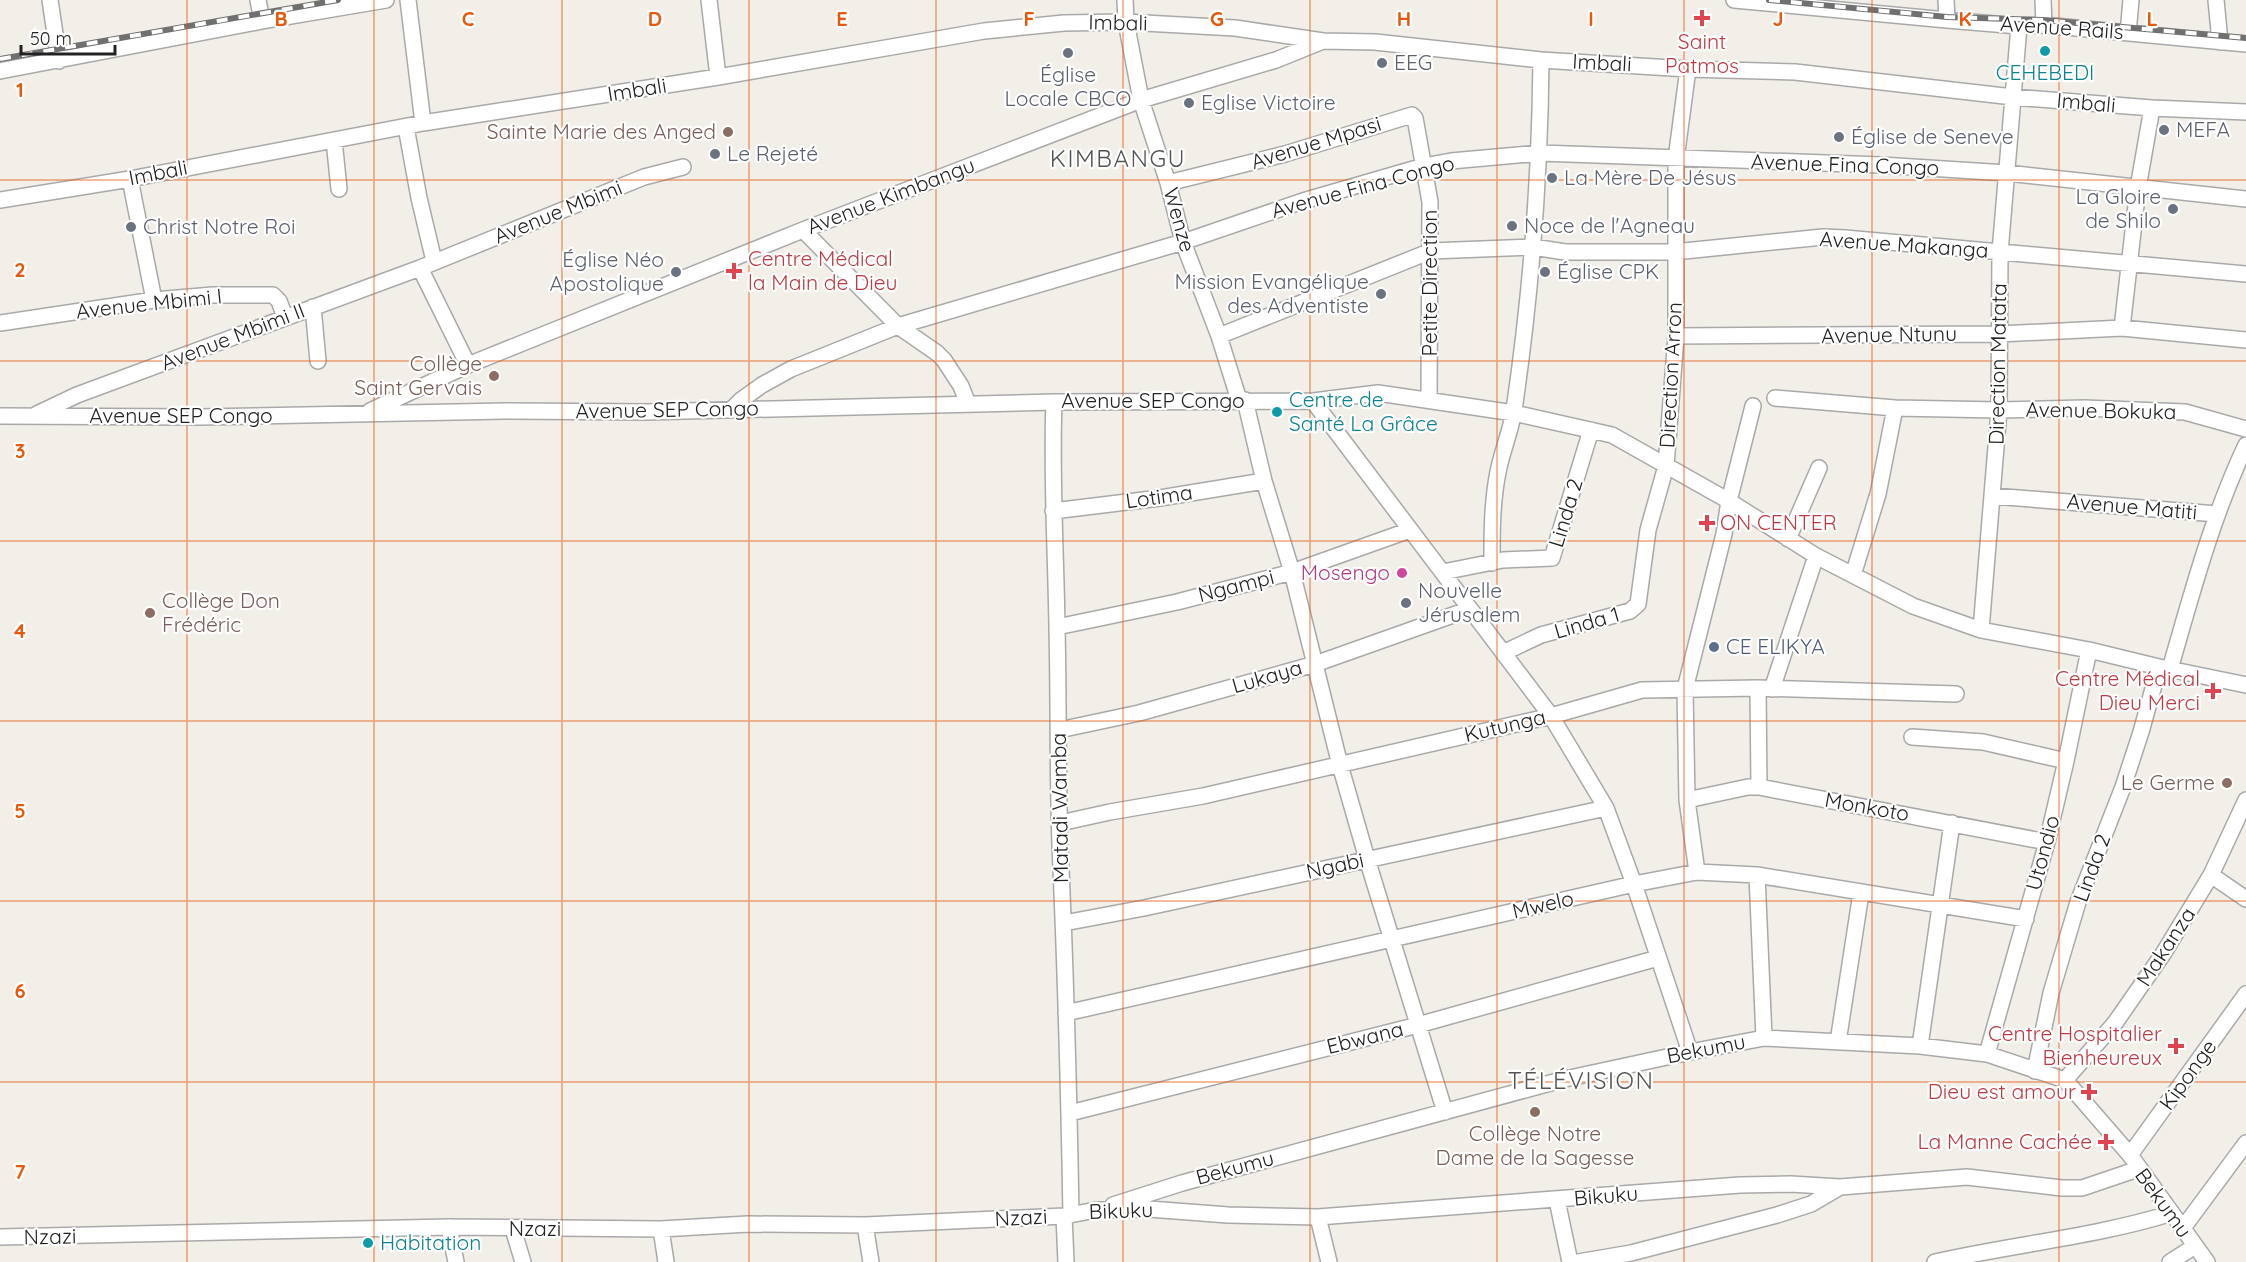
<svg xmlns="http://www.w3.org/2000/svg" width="2246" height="1262" viewBox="0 0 2246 1262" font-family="Quicksand,sans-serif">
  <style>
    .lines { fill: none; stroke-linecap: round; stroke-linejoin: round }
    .minor-casing { stroke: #a9a9a9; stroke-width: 18 }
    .minor { stroke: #fff; stroke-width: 15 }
    .rail-casing { stroke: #707070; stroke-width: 6 }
    .rail { stroke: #fff; stroke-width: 4; stroke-dasharray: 11; stroke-linecap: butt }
    .grid { fill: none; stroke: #e8590c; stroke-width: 1.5; stroke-opacity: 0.55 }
    .health-dot { fill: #e0444e; stroke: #fff; stroke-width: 2 }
    .culture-dot { fill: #0f9aa8; stroke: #fff; stroke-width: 2 }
    .worship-dot { fill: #6b7280; stroke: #fff; stroke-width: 2 }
    .education-dot { fill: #8d6e63; stroke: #fff; stroke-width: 2 }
    .hotel-dot { fill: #d1479c; stroke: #fff; stroke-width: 2 }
    .service-dot { fill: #5c6f8a; stroke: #fff; stroke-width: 2 }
    .labels { text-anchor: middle; stroke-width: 4.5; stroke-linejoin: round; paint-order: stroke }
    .street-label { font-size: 21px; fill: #222; stroke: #fff }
    .health-label { font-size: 21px; fill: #be3a42; stroke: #fff; text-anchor: end }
    .worship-label { font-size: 21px; fill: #5b616d; stroke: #fff; text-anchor: start }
    .culture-label { font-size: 21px; fill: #0d838f; stroke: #fff; text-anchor: start }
    .education-label { font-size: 21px; fill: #785e54; stroke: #fff; text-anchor: end }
    .hotel-label { font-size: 21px; fill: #b23c85; stroke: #fff; text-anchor: end }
    .service-label { font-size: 21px; fill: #4e5e75; stroke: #fff; text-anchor: start }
    .quarter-label { font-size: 24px; letter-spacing: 1.5px; fill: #555; stroke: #fff }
    .grid-label { font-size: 20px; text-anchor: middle; font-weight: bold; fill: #e8590c; stroke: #fff; stroke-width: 4.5; stroke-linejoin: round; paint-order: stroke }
  </style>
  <rect width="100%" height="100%" fill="#f2efe9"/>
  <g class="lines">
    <defs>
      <path id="minor" d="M50,0L59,61
        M258,0L262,21
        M408,0L423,123
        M709,0L718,77
        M1125,0L1126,22L1141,100L1168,183L1183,242L1219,336L1239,400
        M1734,0L1947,20L2019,26L2044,25L2246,44
        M1946,0L1947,20
        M2043,0L2044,25
        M2216,0L2220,42
        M2128,33L2131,0
        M0,71L262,21L386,0
        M406,127L419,198L434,261
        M334,140L339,189
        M130,179L154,300
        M1168,183L1285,154L1412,115L1415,118L1430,202L1429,400
        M0,200L130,179L423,123L718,77L984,31L1064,23L1126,22L1235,28L1323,41L1375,42L1541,60L1688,69L1795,72L2013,97L2152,108L2246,112
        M803,230L898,326L937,353L944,360L961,386L968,404
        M420,268L468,365
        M313,307L318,361
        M0,323L154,300L213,295H273L279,301L285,317
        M2122,328L2138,188L2152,108
        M1219,336L1431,251L1533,247L1565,252H1674L1823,237L1845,238L2246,274
        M1676,336L1999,334L2122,328L2246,340
        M1775,398L1895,408L1999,410L2084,408L2185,412L2246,429
        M1245,400L1264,481L1292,572L1340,765L1367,859L1445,1112
        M1313,401L1551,716L1606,808L1634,884L1690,1052
        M1054,402C1051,477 1056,553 1057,629C1059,709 1057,789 1061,869C1066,984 1069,1099 1071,1215
        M732,409L741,400L762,385L791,369L898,326L1183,242L1303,201L1424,166L1451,161L1540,153L1881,165L2007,173L2246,199
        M370,411L468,365L803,230L1141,100L1276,60L1323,41
        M37,414L77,395L420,268L644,177L683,167
        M0,416L200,417L505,411L646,412L1054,402L1313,401L1378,393L1514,413L1612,435L1729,501L1816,556L1913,606L1981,630L2089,650L2159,667L2246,685
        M1993,496L2217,514
        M1053,511L1160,498L1264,481
        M1788,539L1819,468
        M1492,563C1492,532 1492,502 1498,472C1502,451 1511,431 1514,410C1531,294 1540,177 1541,60
        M1443,572L1503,560L1552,558L1591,430
        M1853,575L1878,494L1895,408
        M1057,627L1177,602L1292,572L1410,530
        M1981,630L1999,410L2000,252L2019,26
        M1503,653L1541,635L1630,611L1638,604L1648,530L1666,466L1676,336V159L1688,69
        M2170,669C2192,593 2212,517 2246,445
        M1758,688L1759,787
        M1772,689L1816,556
        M1059,730L1139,713L1315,664L1470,609
        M1912,737L1983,742L2066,761
        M1687,800L1748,787H1759L2047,842
        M1060,823L1110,812L1203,796L1551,716L1642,690L1758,688L1956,694
        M1697,872L1687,800L1685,689L1724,534L1729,501L1753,406
        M1757,875L1764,1038
        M2211,875L2246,899
        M1064,923L1144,908L1606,808
        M1066,1013L1634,884L1697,872L1757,875L2026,919
        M1838,1042L1861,893
        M1920,1046L1952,823
        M1987,1054L2047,842L2066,761L2089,650
        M2035,1071L2051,993L2078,902L2123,787L2141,732L2159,667
        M2065,1080L2115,1023L2163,954L2211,875L2246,800
        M1070,1113L1418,1025L1658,958
        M2130,1155L2246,994
        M1557,1200L1570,1262
        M1113,1205L1182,1183L1565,1079L1690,1052L1764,1038L1920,1046L1987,1054L2065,1080L2130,1155L2207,1262
        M1064,1216L1066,1262
        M1318,1217L1329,1262
        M865,1225L871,1262
        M449,1227L456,1262
        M2183,1228L2246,1143
        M513,1229L523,1262
        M661,1229L666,1262
        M0,1237L449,1227L661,1229L748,1224L865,1225L1064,1216L1096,1210L1149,1209L1228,1215L1318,1217L1740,1185L1791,1184L1840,1187L1967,1177L2062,1188H2082L2138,1169
        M1578,1262L1631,1253L1777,1215L1811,1204L1840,1187
        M1935,1262C2014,1244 2095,1237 2172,1213
        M2170,1262L2195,1246"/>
    </defs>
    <!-- minor casing -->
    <use href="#minor" class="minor-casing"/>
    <!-- minor -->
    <use href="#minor" class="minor"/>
    <defs>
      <path id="rail" d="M1769,0L1947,17L2044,20L2246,38
        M0,59L338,0"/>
    </defs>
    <!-- rail casing -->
    <use href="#rail" class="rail-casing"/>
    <!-- rail -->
    <use href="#rail" class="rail"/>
  </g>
  <!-- grid -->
  <path class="grid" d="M187,0V1262M374,0V1262M562,0V1262M749,0V1262M936,0V1262M1123,0V1262M1310,0V1262M1497,0V1262M1684,0V1262M1872,0V1262M2059,0V1262M0,180H2246M0,361H2246M0,541H2246M0,721H2246M0,901H2246M0,1082H2246"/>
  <!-- markers -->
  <g class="health-dot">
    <path d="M1699 9h6v6h6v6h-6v6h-6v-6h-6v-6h6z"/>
    <path d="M731 262h6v6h6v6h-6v6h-6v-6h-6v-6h6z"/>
    <path d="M1704 514h6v6h6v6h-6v6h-6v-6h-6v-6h6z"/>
    <path d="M2210 682h6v6h6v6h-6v6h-6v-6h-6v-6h6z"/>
    <path d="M2173 1037h6v6h6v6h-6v6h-6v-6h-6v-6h6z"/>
    <path d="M2086 1083h6v6h6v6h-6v6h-6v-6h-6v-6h6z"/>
    <path d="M2103 1133h6v6h6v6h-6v6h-6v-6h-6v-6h6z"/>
  </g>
  <g class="culture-dot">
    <circle cx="2045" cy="51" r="6"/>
    <circle cx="1277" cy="412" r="6"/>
    <circle cx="368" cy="1243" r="6"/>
  </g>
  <g class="worship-dot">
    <circle cx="1068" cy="53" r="6"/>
    <circle cx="1382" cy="63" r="6"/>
    <circle cx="1189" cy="103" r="6"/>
    <circle cx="2164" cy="130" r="6"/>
    <circle cx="1839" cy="137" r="6"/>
    <circle cx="715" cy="154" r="6"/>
    <circle cx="1552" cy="178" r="6"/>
    <circle cx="2173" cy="209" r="6"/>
    <circle cx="1512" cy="226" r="6"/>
    <circle cx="131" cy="227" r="6"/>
    <circle cx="676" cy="272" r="6"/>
    <circle cx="1545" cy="272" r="6"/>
    <circle cx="1381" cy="294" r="6"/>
    <circle cx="1406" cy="603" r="6"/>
  </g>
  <g class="education-dot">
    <circle cx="728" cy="132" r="6"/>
    <circle cx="494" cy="376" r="6"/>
    <circle cx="150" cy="613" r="6"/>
    <circle cx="2227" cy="783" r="6"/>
    <circle cx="1535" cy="1112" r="6"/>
  </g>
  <circle class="hotel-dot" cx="1402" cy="573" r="6"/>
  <circle class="service-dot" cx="1714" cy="647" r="6"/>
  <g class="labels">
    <!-- street labels -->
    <g class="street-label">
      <text transform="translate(1118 23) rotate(1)" y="7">Imbali</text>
      <text transform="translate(2062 28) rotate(4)" y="7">Avenue Rails</text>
      <text transform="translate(1602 63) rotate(3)" y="7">Imbali</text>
      <text transform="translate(637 90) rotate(-9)" y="7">Imbali</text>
      <text transform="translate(2086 103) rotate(5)" y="7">Imbali</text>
      <text transform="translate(1316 143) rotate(-17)" y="7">Avenue Mpasi</text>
      <text transform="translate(1845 165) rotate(2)" y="7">Avenue Fina Congo</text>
      <text transform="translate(158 173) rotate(-11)" y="7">Imbali</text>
      <text transform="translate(1363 187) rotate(-15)" y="7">Avenue Fina Congo</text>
      <text transform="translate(891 196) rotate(-21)" y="7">Avenue Kimbangu</text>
      <text transform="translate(558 212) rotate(-22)" y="7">Avenue Mbimi</text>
      <text transform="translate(1179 220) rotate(74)" y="7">Wenze</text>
      <text transform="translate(1904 245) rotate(4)" y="7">Avenue Makanga</text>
      <text transform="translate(1430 283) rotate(-90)" y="7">Petite Direction</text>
      <text transform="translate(149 304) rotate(-6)" y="7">Avenue Mbimi I</text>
      <text transform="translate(1889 335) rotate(-1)" y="7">Avenue Ntunu</text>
      <text transform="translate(233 337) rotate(-21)" y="7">Avenue Mbimi II</text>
      <text transform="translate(1998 364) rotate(-89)" y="7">Direction Matata</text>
      <text transform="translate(1671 375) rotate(-87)" y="7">Direction Arron</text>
      <text x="1153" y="408">Avenue SEP Congo</text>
      <text transform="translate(667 410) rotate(-1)" y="7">Avenue SEP Congo</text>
      <text transform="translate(2101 411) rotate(1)" y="7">Avenue Bokuka</text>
      <text x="181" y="423">Avenue SEP Congo</text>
      <text transform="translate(1159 497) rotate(-8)" y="7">Lotima</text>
      <text transform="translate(2132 507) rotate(5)" y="7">Avenue Matiti</text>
      <text transform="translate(1566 513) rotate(-73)" y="7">Linda 2</text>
      <text transform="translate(1236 586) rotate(-14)" y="7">Ngampi</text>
      <text transform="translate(1587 623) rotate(-16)" y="7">Linda 1</text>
      <text transform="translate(1267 677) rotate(-16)" y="7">Lukaya</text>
      <text transform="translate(1505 726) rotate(-13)" y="7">Kutunga</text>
      <text transform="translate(1867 807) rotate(10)" y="7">Monkoto</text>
      <text transform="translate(1060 808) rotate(-91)" y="7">Matadi Wamba</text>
      <text transform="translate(2043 853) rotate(-75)" y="7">Utondio</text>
      <text transform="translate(1335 866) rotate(-12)" y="7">Ngabi</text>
      <text transform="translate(2092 868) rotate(-70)" y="7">Linda 2</text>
      <text transform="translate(1543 905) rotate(-13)" y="7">Mwelo</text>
      <text transform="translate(2166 947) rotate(-57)" y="7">Makanza</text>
      <text transform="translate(1365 1038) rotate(-14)" y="7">Ebwana</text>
      <text transform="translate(1706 1049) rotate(-11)" y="7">Bekumu</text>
      <text transform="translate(2188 1075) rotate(-54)" y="7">Kiponge</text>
      <text transform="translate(1235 1168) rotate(-15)" y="7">Bekumu</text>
      <text transform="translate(1606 1196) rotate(-5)" y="7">Bikuku</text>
      <text transform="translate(2163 1203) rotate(54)" y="7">Bekumu</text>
      <text transform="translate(1121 1211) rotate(-2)" y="7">Bikuku</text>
      <text transform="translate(1021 1218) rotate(-3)" y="7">Nzazi</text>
      <text x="535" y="1236">Nzazi</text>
      <text transform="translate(50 1237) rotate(-1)" y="7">Nzazi</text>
    </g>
    <!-- health labels -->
    <g class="health-label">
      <text x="1702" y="49" text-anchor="middle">Saint<tspan x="1702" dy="24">Patmos</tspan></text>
      <text x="748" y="266" text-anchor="start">Centre Médical<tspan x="748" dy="24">la Main de Dieu</tspan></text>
      <text x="1720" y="530" text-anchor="start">ON CENTER</text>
      <text x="2200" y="686">Centre Médical<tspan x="2200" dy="24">Dieu Merci</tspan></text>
      <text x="2162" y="1041">Centre Hospitalier<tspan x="2162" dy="24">Bienheureux</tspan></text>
      <text x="2076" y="1099">Dieu est amour</text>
      <text x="2092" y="1149">La Manne Cachée</text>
    </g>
    <!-- worship labels -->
    <g class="worship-label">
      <text x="1394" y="70">EEG</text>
      <text x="1068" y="82" text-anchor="middle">Église<tspan x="1068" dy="24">Locale CBCO</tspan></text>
      <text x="1201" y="110">Eglise Victoire</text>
      <text x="2176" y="137">MEFA</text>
      <text x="1851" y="144">Église de Seneve</text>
      <text x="727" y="161">Le Rejeté</text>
      <text x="1564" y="185">La Mère De Jésus</text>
      <text x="2161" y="204" text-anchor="end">La Gloire<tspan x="2161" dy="24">de Shilo</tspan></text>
      <text x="1524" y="233">Noce de l'Agneau</text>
      <text x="143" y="234">Christ Notre Roi</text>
      <text x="664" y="267" text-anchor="end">Église Néo<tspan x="664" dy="24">Apostolique</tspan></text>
      <text x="1557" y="279">Église CPK</text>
      <text x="1369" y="289" text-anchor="end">Mission Evangélique<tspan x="1369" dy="24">des Adventiste</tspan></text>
      <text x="1418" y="598">Nouvelle<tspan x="1418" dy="24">Jérusalem</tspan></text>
    </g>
    <!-- culture labels -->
    <g class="culture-label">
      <text x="2045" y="80" text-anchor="middle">CEHEBEDI</text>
      <text x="1289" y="407">Centre de<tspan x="1289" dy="24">Santé La Grâce</tspan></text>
      <text x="380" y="1250">Habitation</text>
    </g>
    <!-- education labels -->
    <g class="education-label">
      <text x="716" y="139">Sainte Marie des Anged</text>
      <text x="482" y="371">Collège<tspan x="482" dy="24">Saint Gervais</tspan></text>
      <text x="162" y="608" text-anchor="start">Collège Don<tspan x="162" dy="24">Frédéric</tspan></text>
      <text x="2215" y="790">Le Germe</text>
      <text x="1535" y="1141" text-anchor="middle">Collège Notre<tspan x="1535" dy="24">Dame de la Sagesse</tspan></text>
    </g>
    <!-- hotel labels -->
    <g class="hotel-label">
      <text x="1390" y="580">Mosengo</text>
    </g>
    <!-- service labels -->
    <g class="service-label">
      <text x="1726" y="654">CE ELIKYA</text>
    </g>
    <!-- quarter labels -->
    <g class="quarter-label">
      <text x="1118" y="167">KIMBANGU</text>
      <text x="1581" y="1089">TÉLÉVISION</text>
    </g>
  </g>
  <g class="grid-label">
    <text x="281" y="26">B</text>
    <text x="468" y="26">C</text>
    <text x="655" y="26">D</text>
    <text x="842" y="26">E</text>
    <text x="1029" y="26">F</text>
    <text x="1217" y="26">G</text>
    <text x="1404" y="26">H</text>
    <text x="1591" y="26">I</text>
    <text x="1778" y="26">J</text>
    <text x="1965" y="26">K</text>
    <text x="2152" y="26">L</text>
    <text x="20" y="97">1</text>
    <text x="20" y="277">2</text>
    <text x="20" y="458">3</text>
    <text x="20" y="638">4</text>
    <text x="20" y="818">5</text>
    <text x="20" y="998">6</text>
    <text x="20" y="1179">7</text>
  </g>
  <!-- scale -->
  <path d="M21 45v9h94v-9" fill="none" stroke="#222222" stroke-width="3"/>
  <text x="30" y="45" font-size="18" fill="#222222" stroke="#ffffff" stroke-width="4.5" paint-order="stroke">50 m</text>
</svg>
